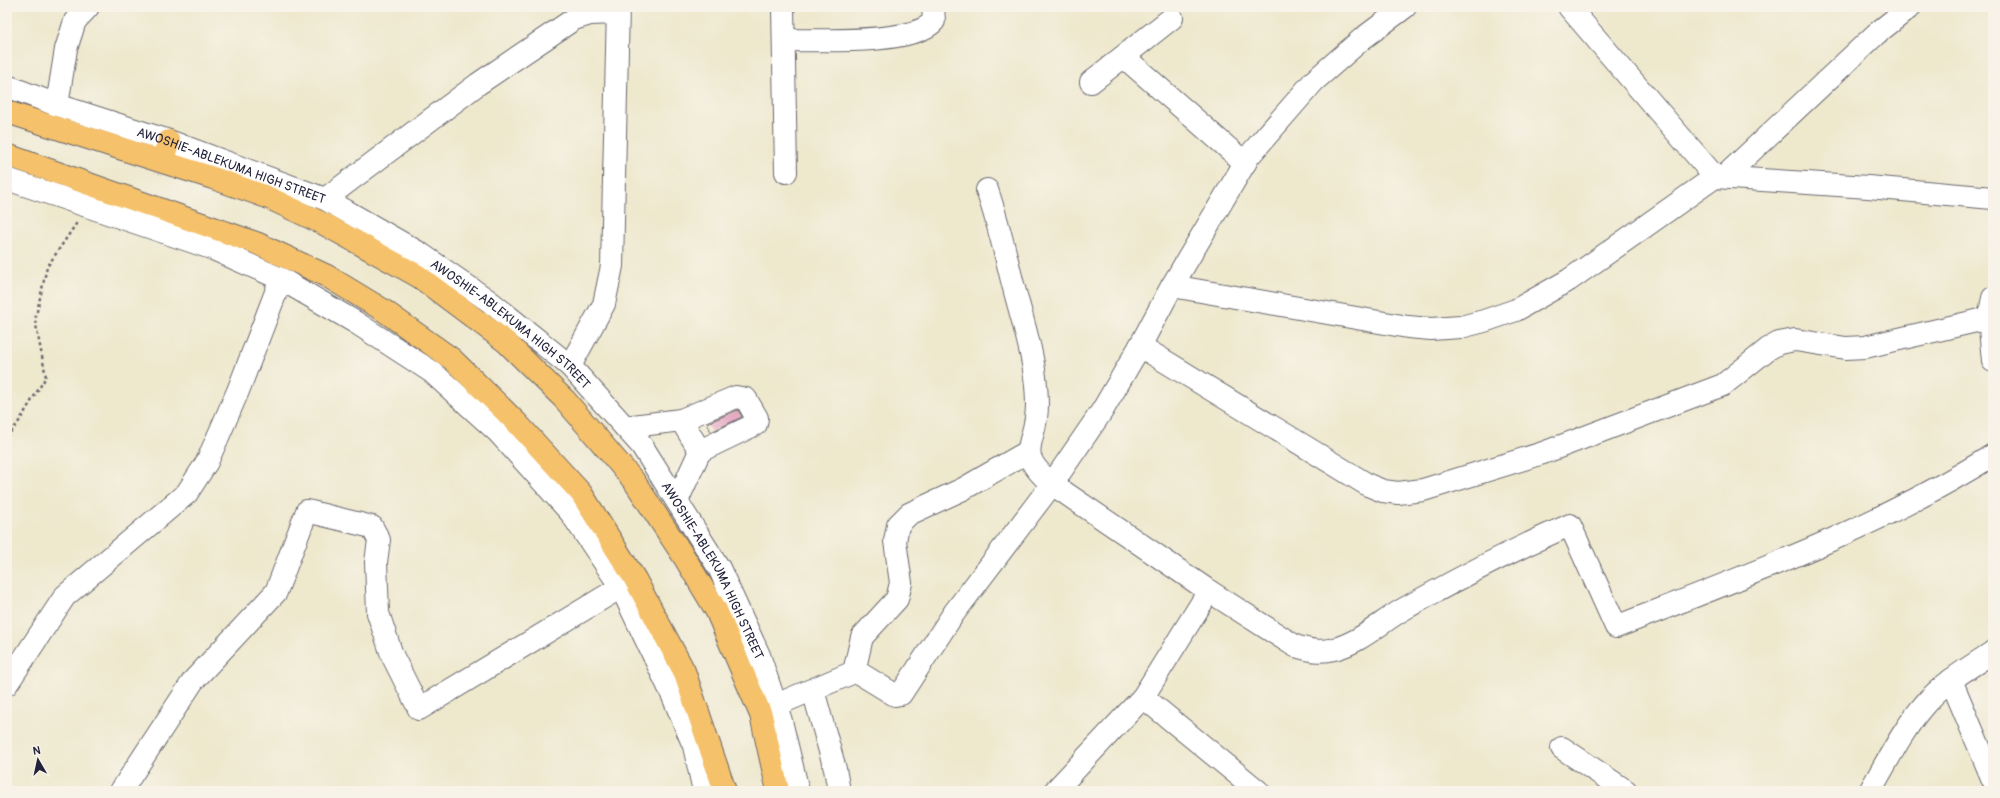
<svg xmlns="http://www.w3.org/2000/svg" width="2000" height="798" viewBox="0 0 2000 798" font-family="Pangolin,sans-serif">
  <style>
    .building { fill: #e296bb }
    .lines { fill: none; stroke-linecap: round; stroke-linejoin: round }
    .minor-casing { stroke: #69676e; stroke-width: 24 }
    .major-casing { stroke: #69676e; stroke-width: 24 }
    .path { stroke: #69676e; stroke-width: 2.5; stroke-dasharray: 3 3; stroke-linecap: butt }
    .minor { stroke: #fff; stroke-width: 22 }
    .major { stroke: #f5c16b; stroke-width: 22 }
    .labels { text-anchor: middle; stroke-width: 3; stroke-linejoin: round; paint-order: stroke }
    .street-label { font-size: 13px; fill: #22223b; stroke: #f7f3e8 }
  </style>
  <rect width="100%" height="100%" fill="#f7f3e8"/>
  <filter id="ink" filterUnits="userSpaceOnUse"><feTurbulence type="fractalNoise" baseFrequency=".025" numOctaves="2"/><feDisplacementMap in="SourceGraphic" scale="8" xChannelSelector="R" yChannelSelector="G"/><feConvolveMatrix kernelMatrix="1 2 1 2 8 2 1 2 1" color-interpolation-filters="sRGB"/></filter>
  <filter id="wash" filterUnits="userSpaceOnUse"><feTurbulence type="fractalNoise" baseFrequency=".012" numOctaves="4" result="noise"/><feDisplacementMap in="SourceGraphic" scale="16" xChannelSelector="R" yChannelSelector="G"/><feGaussianBlur stdDeviation="0.9" result="paint"/><feColorMatrix in="noise" values="0 0 0 0 0 0 0 0 0 0 0 0 0 0 0 0 0 1.4 0 .05"/><feComposite in="paint" operator="in"/></filter>
  <g filter="url(#wash)">
    <rect width="100%" height="100%" fill="#eee8cd"/>
    <g id="blocks">
      <!-- building -->
      <path class="building" d="M738,410L742,417L711,432L707,423Z"/>
    </g>
  </g>
  <g filter="url(#ink)">
    <use href="#blocks" fill-opacity="0" stroke="#69676e" stroke-width="1"/>
    <g class="lines">
      <defs>
        <g id="minor">
          <path d="M783,7L786,172"/>
          <path d="M1569,7L1715,177"/>
          <path d="M784,40C816,40 914,45 934,21L933,7"/>
          <path d="M1124,57L1245,163"/>
          <path d="M1091,82L1172,18"/>
          <path id="s1" d="M7,86L57,105L169,141L325,199L421,254L489,301L570,366L642,446L719,568L759,655L781,721L798,791"/>
          <path d="M57,105L66,49L75,21L88,7"/>
          <path d="M1724,177L1876,34L1910,7"/>
          <path d="M7,179L211,248L281,279L355,322L432,372L497,431L571,513L621,587L672,694L694,746L704,791"/>
          <path d="M987,190C999,224 1006,258 1015,292C1025,329 1037,366 1037,405C1037,446 1012,450 1052,484L1209,591L1295,646C1309,650 1320,653 1334,649C1359,643 1380,623 1402,610C1457,579 1512,550 1570,525L1616,627C1745,576 1876,529 1993,455"/>
          <path d="M325,199L478,84L574,19L590,14L617,13"/>
          <path d="M1172,286L1408,327L1431,329L1461,327L1484,321L1516,310L1569,280L1715,177L1868,187L1993,198"/>
          <path d="M1993,298L1989,318L1993,361"/>
          <path d="M1140,346L1368,485L1383,491L1398,493L1423,490L1543,453L1723,385L1768,349L1779,343L1795,340L1846,348L1865,347L1989,318"/>
          <path d="M570,366L604,304L612,266L618,7"/>
          <path d="M681,420L736,397L746,399L757,418L756,424L700,451"/>
          <path d="M625,427L681,420L700,451L677,501"/>
          <path d="M854,672L862,637L897,599L901,583L895,541L898,525L909,514L963,489L1029,451"/>
          <path d="M1951,680L1993,780"/>
          <path d="M7,684L65,596L187,493L207,462L238,391L281,279"/>
          <path d="M813,690L835,769L839,791"/>
          <path d="M1143,697L1258,791"/>
          <path d="M776,705L854,672L859,673L895,695L901,694L954,613L1052,484L1102,411L1140,346L1172,286L1249,156L1314,81L1362,39L1405,7"/>
          <path d="M1562,748L1626,791"/>
          <path d="M121,791L193,681L276,592L307,511L372,527L379,540L376,562L378,613L392,655L419,709L621,587"/>
          <path d="M1055,791L1143,697L1209,591"/>
          <path d="M1870,791C1887,762 1903,729 1925,704C1944,682 1969,668 1993,652"/>
        </g>
        <path id="major" d="M7,112L213,178L267,197L324,224L418,276L506,342L565,400L634,481L686,560L716,610L761,715L778,791
          M7,155L256,243L327,276L383,310L452,359L517,423L581,493L635,579L684,671L725,791
          M162,161L169,141"/>
      </defs>
      <!-- minor casing -->
      <use href="#minor" class="minor-casing"/>
      <!-- major casing -->
      <use href="#major" class="major-casing"/>
      <!-- path -->
      <path class="path" d="M7,437L18,423L46,377L35,320L47,267L78,221"/>
      <!-- minor -->
      <use href="#minor" class="minor"/>
      <!-- major -->
      <use href="#major" class="major"/>
    </g>
  </g>
  <g class="labels">
    <!-- street labels -->
    <g class="street-label">
      <text dy="5" stroke="none"><textPath href="#s1" startOffset="238">AWOSHIE-ABLEKUMA HIGH STREET</textPath></text>
      <text dy="5" stroke="none"><textPath href="#s1" startOffset="562">AWOSHIE-ABLEKUMA HIGH STREET</textPath></text>
      <text dy="5" stroke="none"><textPath href="#s1" startOffset="886">AWOSHIE-ABLEKUMA HIGH STREET</textPath></text>
    </g>
  </g>
  <!-- margin -->
  <rect width="2000" height="798" fill="none" stroke="#f7f3e8" stroke-width="24"/>
  <!-- north arrow -->
  <g transform="translate(38 760) rotate(351)" stroke="#f7f3e8" stroke-width="3" paint-order="stroke">
  <path d="M0-3L7 15L0 10L-7 15Z" fill="#22223b"/>
  <text y="-6" font-size="11" font-weight="bold" text-anchor="middle" fill="#22223b">N</text>
  </g>
</svg>
